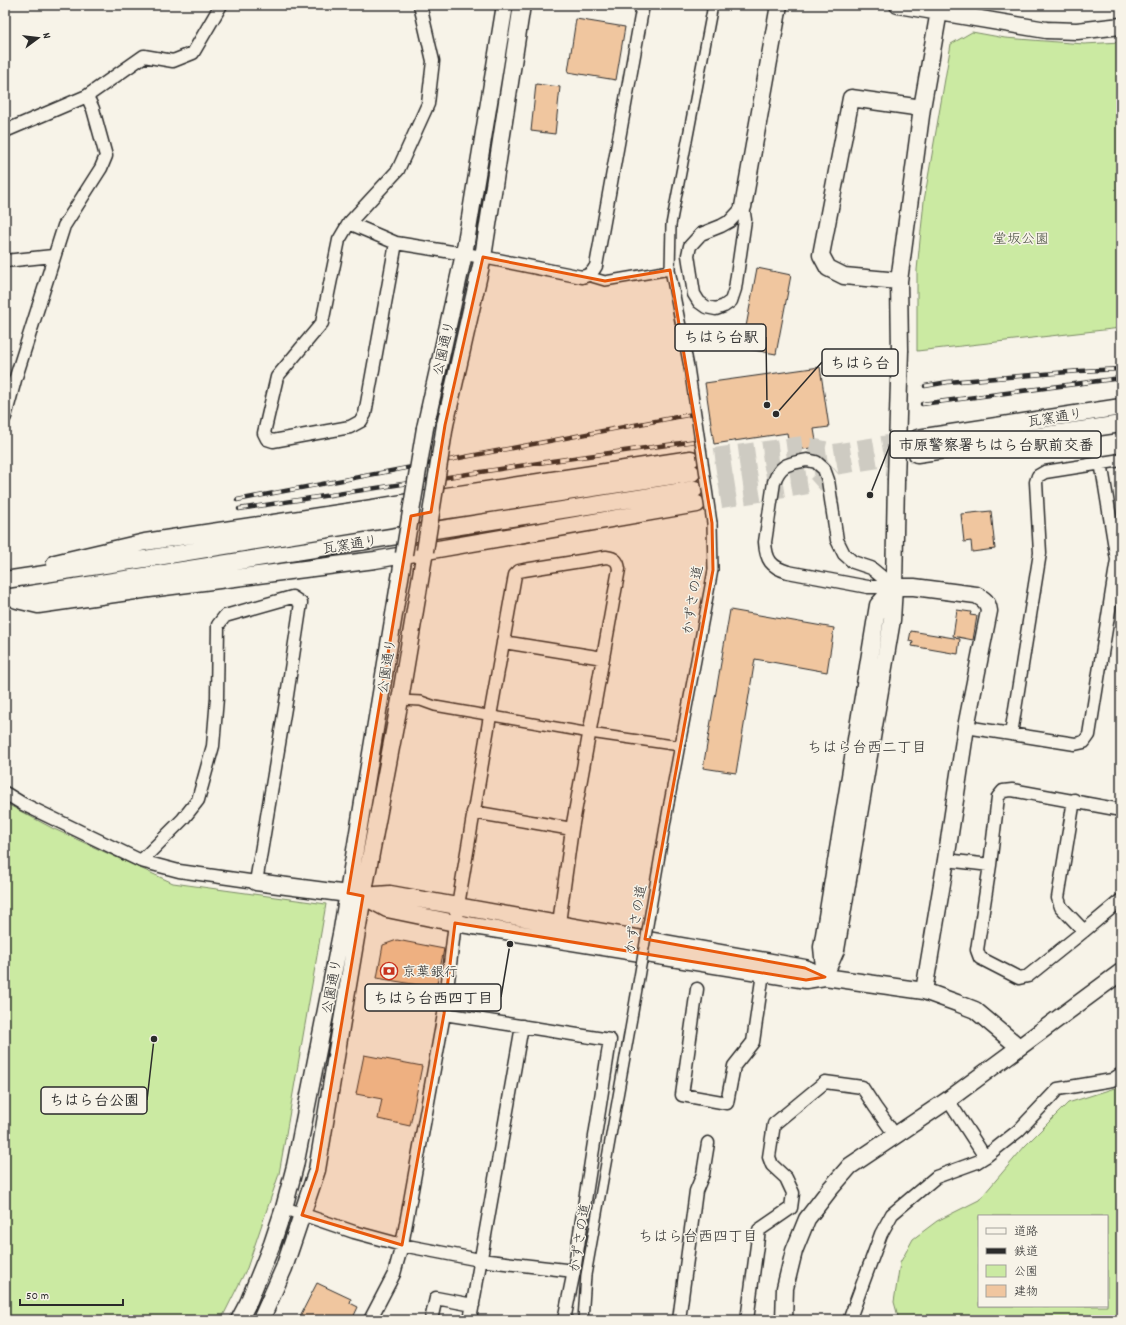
<svg xmlns="http://www.w3.org/2000/svg" width="1126" height="1325" viewBox="0 0 1126 1325" font-family="Dekko,'Klee One',sans-serif">
  <style>
    .green { fill: #cbeaa2; stroke: #7b8a66; fill-rule: evenodd }
    .building { fill: #f0c69f; stroke: #2b2b2b }
    .lines { fill: none; stroke-linecap: round; stroke-linejoin: round }
    .tertiary-tunnel { stroke: #cecbc2; stroke-width: 16; stroke-dasharray: 16 8; stroke-linecap: butt }
    .pedestrian-casing { stroke: #2b2b2b; stroke-width: 12 }
    .minor-casing { stroke: #2b2b2b; stroke-width: 15 }
    .tertiary-casing { stroke: #2b2b2b; stroke-width: 19 }
    .pedestrian { stroke: #f7f3e8; stroke-width: 9 }
    .minor { stroke: #f7f3e8; stroke-width: 12 }
    .tertiary { stroke: #f7f3e8; stroke-width: 16 }
    .rail-casing { stroke: #2b2b2b; stroke-width: 4.5 }
    .rail { stroke: #f7f3e8; stroke-width: 3; stroke-dasharray: 9; stroke-linecap: butt }
    .pedestrian-bridge-casing { stroke: #2b2b2b; stroke-width: 12; stroke-linecap: butt }
    .tertiary-bridge-casing { stroke: #2b2b2b; stroke-width: 19; stroke-linecap: butt }
    .pedestrian-bridge { stroke: #f7f3e8; stroke-width: 9 }
    .tertiary-bridge { stroke: #f7f3e8; stroke-width: 16 }
    .marked { fill: #e8590c; fill-opacity: 0.2; stroke: #e8590c; stroke-width: 3; stroke-linejoin: round }
    .labels { text-anchor: middle; stroke-width: 3; stroke-linejoin: round; paint-order: stroke }
    .park-label { font-size: 14px; fill: #4b5143; stroke: #f7f3e8 }
    .street-label { font-size: 14px; fill: #2b2b2b; stroke: #f7f3e8 }
    .poi-label { font-size: 14px; fill: #2b2b2b; stroke: #f7f3e8; text-anchor: start }
    .neighbourhood-label { font-size: 15px; fill: #2b2b2b; stroke: #f7f3e8 }
    .leader { fill: none; stroke: #2b2b2b; stroke-width: 1.5 }
    .callout-dot { fill: #2b2b2b; stroke: #f7f3e8; stroke-width: 1.5 }
    .callout { fill: #f7f3e8; stroke: #2b2b2b; stroke-width: 1.5 }
    .callout-label { font-size: 15px; text-anchor: middle; font-weight: bold; fill: #2b2b2b }
  </style>
  <rect width="100%" height="100%" fill="#f7f3e8"/>
  <filter id="ink" filterUnits="userSpaceOnUse"><feTurbulence type="fractalNoise" baseFrequency=".025" numOctaves="2"/><feDisplacementMap in="SourceGraphic" scale="8" xChannelSelector="R" yChannelSelector="G"/><feConvolveMatrix kernelMatrix="1 2 1 2 8 2 1 2 1" color-interpolation-filters="sRGB"/></filter>
  <g filter="url(#ink)">
    <!-- green -->
    <path class="green" d="M972,32L1005,38L1084,44L1121,42V328L917,351V270L924,201L951,44Z
      M5,803L54,829L173,883L326,904L279,1174L247,1268L221,1320H5Z
      M1121,1086V1320H899L894,1302L900,1263L913,1239L937,1221L979,1200L1025,1146L1068,1103ZM979,1216H1107V1306H979Z"/>
    <!-- building -->
    <path class="building" d="M576,19L625,27L616,80L568,72Z
      M536,84L560,87L555,134L531,131Z
      M757,268L791,275L776,354L742,348Z
      M820,367L829,427L814,429L817,447L790,451L787,433L714,444L705,383Z
      M991,511L995,549L972,552L971,541L964,542L961,514Z
      M730,610L834,628L827,672L755,659L736,773L703,768Z
      M957,610L971,612L970,615L977,616L973,640L953,636Z
      M911,631L960,639L958,654L912,646L913,642L909,641Z
      M397,940L444,949L436,988L377,978L383,945Z
      M364,1055L422,1066L410,1126L378,1119L382,1099L356,1094Z
      M317,1283L351,1299L350,1303L358,1307L352,1320H298Z"/>
    <g class="lines">
      <!-- tertiary-tunnel -->
      <path class="tertiary-tunnel" d="M691,459L803,444L828,450
        M692,473L834,452L918,438
        M695,489L917,454
        M697,504L815,485L834,468"/>
      <defs>
        <path id="pedestrian" d="M588,276L605,281L670,270
          M689,367L670,270L671,225L713,5
          M400,700L421,701L435,706L590,733L680,746
          M669,803L713,570L712,523
          M583,1320L586,1275L632,1018"/>
        <path id="minor" d="M5,131L87,96L144,56L173,61L193,53L221,5
          M743,207L745,220L735,289L731,301L724,306L716,309L706,307L699,302L694,294L688,255L690,246L701,234L721,226L730,221Z
          M349,223L396,243L483,257L582,277C590,275 592,273 596,266L643,5
          M396,243L365,414L361,421L350,427L273,441L267,439L264,433L277,377L322,323L339,240L349,223L398,170L428,104L433,61L420,5
          M5,261L53,256
          M5,417L15,380L64,226L101,168L106,156L93,109L87,96
          M807,460L816,462L824,469L828,480L837,540L844,554L853,562L871,568L894,587H868L788,572C771,567 766,560 765,542L774,482C781,463 789,464 807,460Z
          M503,642L603,658
          M966,727L1075,744L1084,742L1089,735L1117,560L1101,462
          M1011,734L1040,553L1036,482L1038,476L1045,472L1121,460
          M5,793L23,804L141,861L179,871L256,882L286,702L301,603L292,597L225,616L218,625L217,698L213,746L198,800L183,819L141,861
          M1074,800L1058,898L1061,907L1084,931
          M1121,810L1012,790L1003,791L998,797L990,865L977,950L980,958L1019,978L1028,976L1084,931L1121,900
          M473,812L572,829
          M946,860L990,865
          M697,989L682,1095L727,1103L734,1066L753,1042L763,973
          M444,1014L610,1040L574,1271L564,1320
          M948,1100L985,1157
          M284,1208L354,1232L402,1245L480,1260L574,1271
          M370,1320L394,1274L402,1245L444,1014L455,923L490,716L515,575L519,571L524,570L606,557C615,558 618,561 619,569L572,829L559,923
          M431,1320L436,1298L473,1305
          M470,1320L522,1026
          M679,1320L696,1191L703,1174L708,1143
          M747,1320L759,1230L791,1208L793,1193L786,1178L772,1165L769,1157L774,1124L825,1082L862,1087L875,1107L895,1135
          M851,1320L850,1318L881,1234L892,1214L936,1177L977,1162L985,1157L1018,1131L1058,1089L1112,1080L1121,1074"/>
        <path id="tertiary" d="M898,5L1046,30L1077,31L1121,26
          M743,207L779,5
          M899,281L844,276L828,268L821,255L851,98L922,108
          M900,350L899,281L922,108L939,11
          M445,425L483,257L522,5
          M425,428L464,254L505,5
          M918,438L1121,407
          M917,454L1121,424
          M55,563L145,542L373,508L433,498L691,459
          M5,580L151,558L428,513L692,473
          M5,598L695,489
          M17,600L38,605L149,589L375,560L697,504
          M256,882L363,896L390,894L805,968L825,977L924,991L957,1003L975,1010L1019,1047
          M363,896L387,909L455,923L806,980L825,977
          M825,975L836,950L892,620L894,587L896,480
          M825,977L822,947L878,605L894,587H914L976,595C984,599 988,602 989,611L966,727L946,860L924,991
          M239,1320L248,1303L272,1244L284,1208L295,1166L342,929L404,554
          M261,1320L284,1268L317,1170L363,896L400,700L425,551
          M784,1320L785,1288L794,1251L807,1219L830,1189L850,1166L948,1100L1121,972"/>
      </defs>
      <!-- pedestrian casing -->
      <use href="#pedestrian" class="pedestrian-casing"/>
      <!-- minor casing -->
      <use href="#minor" class="minor-casing"/>
      <!-- tertiary casing -->
      <use href="#tertiary" class="tertiary-casing"/>
      <!-- pedestrian -->
      <use href="#pedestrian" class="pedestrian"/>
      <!-- minor -->
      <use href="#minor" class="minor"/>
      <!-- tertiary -->
      <use href="#tertiary" class="tertiary"/>
      <defs>
        <path id="rail" d="M925,386L948,382L1080,371L1121,369
          M922,404L1121,378
          M237,500L693,414
          M239,509L552,461L696,441"/>
      </defs>
      <!-- rail casing -->
      <use href="#rail" class="rail-casing"/>
      <!-- rail -->
      <use href="#rail" class="rail"/>
      <defs>
        <path id="pedestrian-bridge" d="M689,367L712,523
          M632,1018L669,803"/>
        <path id="tertiary-bridge" d="M896,480L900,350
          M425,551L445,425
          M404,554L425,428"/>
      </defs>
      <!-- pedestrian-bridge casing -->
      <use href="#pedestrian-bridge" class="pedestrian-bridge-casing"/>
      <!-- tertiary-bridge casing -->
      <use href="#tertiary-bridge" class="tertiary-bridge-casing"/>
      <!-- pedestrian-bridge -->
      <use href="#pedestrian-bridge" class="pedestrian-bridge"/>
      <!-- tertiary-bridge -->
      <use href="#tertiary-bridge" class="tertiary-bridge"/>
    </g>
  </g>
  <!-- marked area -->
  <path class="marked" d="M483,257L605,281L670,270L712,523L713,570L645,939L805,968L825,977L806,980L455,923L444,1014L402,1245L302,1215L317,1170L363,896L348,893L411,516L431,512L445,425Z"/>
  <!-- icons -->
  <defs>
    <symbol id="bank-ring" viewBox="-11 -11 22 22"><circle r="9.5" fill="#f7f3e8" stroke="#c8321e" stroke-width="1.5"/><path d="M-6-4H6V4H-6ZM0-2.3a2.3 2.3 0 1 0 0 4.6a2.3 2.3 0 1 0 0-4.6Z" fill="#c8321e"/></symbol>
  </defs>
  <g fill-rule="evenodd">
    <use href="#bank-ring" x="379" y="961" width="20" height="20"/>
  </g>
  <g class="labels">
    <!-- park labels -->
    <g class="park-label">
      <text x="1021" y="243">堂坂公園</text>
    </g>
    <!-- street labels -->
    <g class="street-label">
      <text transform="translate(443 348) rotate(-77)" y="5">公園通り</text>
      <text transform="translate(1055 417) rotate(-9)" y="5">瓦窯通り</text>
      <text transform="translate(350 544) rotate(-9)" y="5">瓦窯通り</text>
      <text transform="translate(692 600) rotate(-81)" y="5">かずさの道</text>
      <text transform="translate(386 666) rotate(-81)" y="5">公園通り</text>
      <text transform="translate(635 919) rotate(-80)" y="5">かずさの道</text>
      <text transform="translate(331 986) rotate(-79)" y="5">公園通り</text>
      <text transform="translate(579 1238) rotate(-81)" y="5">かずさの道</text>
    </g>
    <!-- poi labels -->
    <g class="poi-label">
      <text x="402" y="976">京葉銀行</text>
    </g>
    <!-- neighbourhood labels -->
    <g class="neighbourhood-label">
      <text x="867" y="752">ちはら台西二丁目</text>
      <text x="698" y="1241">ちはら台西四丁目</text>
    </g>
  </g>
  <!-- callouts -->
  <path class="leader" d="M767 405L766 337M776 414L822 362M870 495L890 445M510 944L501 997M154 1039L147 1100"/>
  <g class="callout-dot">
    <circle cx="767" cy="405" r="4"/>
    <circle cx="776" cy="414" r="4"/>
    <circle cx="870" cy="495" r="4"/>
    <circle cx="510" cy="944" r="4"/>
    <circle cx="154" cy="1039" r="4"/>
  </g>
  <g class="callout">
    <rect x="675" y="324" width="91" height="27" rx="4"/>
    <rect x="822" y="349" width="76" height="27" rx="4"/>
    <rect x="890" y="431" width="211" height="27" rx="4"/>
    <rect x="365" y="984" width="136" height="27" rx="4"/>
    <rect x="41" y="1087" width="106" height="27" rx="4"/>
  </g>
  <g class="callout-label">
    <text x="721" y="342">ちはら台駅</text>
    <text x="860" y="368">ちはら台</text>
    <text x="996" y="450">市原警察署ちはら台駅前交番</text>
    <text x="433" y="1003">ちはら台西四丁目</text>
    <text x="94" y="1105">ちはら台公園</text>
  </g>
  <!-- margin -->
  <rect width="1126" height="1325" fill="none" stroke="#f7f3e8" stroke-width="20"/>
  <rect x="10" y="10" width="1106" height="1305" fill="none" stroke="#2b2b2b" stroke-width="1.5" filter="url(#ink)"/>
  <!-- legend -->
  <rect x="978" y="1215" width="130" height="92" fill="#f7f3e8" stroke="#a5a39c"/>
  <rect x="986" y="1228" width="20" height="6" fill="#f7f3e8" stroke="#a5a39c"/>
  <text x="1014" y="1235" font-size="12" fill="#2b2b2b">道路</text>
  <rect x="986" y="1248" width="20" height="6" fill="#2b2b2b" stroke="#a5a39c"/>
  <text x="1014" y="1255" font-size="12" fill="#2b2b2b">鉄道</text>
  <rect x="986" y="1265" width="20" height="12" fill="#cbeaa2" stroke="#a5a39c"/>
  <text x="1014" y="1275" font-size="12" fill="#2b2b2b">公園</text>
  <rect x="986" y="1285" width="20" height="12" fill="#f0c69f" stroke="#a5a39c"/>
  <text x="1014" y="1295" font-size="12" fill="#2b2b2b">建物</text>
  <!-- north arrow -->
  <g transform="translate(38 38) rotate(75)" stroke="#f7f3e8" stroke-width="3" paint-order="stroke">
  <path d="M0-3L7 15L0 10L-7 15Z" fill="#2b2b2b"/>
  <text y="-6" font-size="11" font-weight="bold" text-anchor="middle" fill="#2b2b2b">N</text>
  </g>
  <!-- scale -->
  <path d="M20 1299v6h103v-6" fill="none" stroke="#2b2b2b" stroke-width="2"/>
  <text x="26" y="1299" font-size="12" fill="#2b2b2b" stroke="#f7f3e8" stroke-width="3" paint-order="stroke">50 m</text>
</svg>
